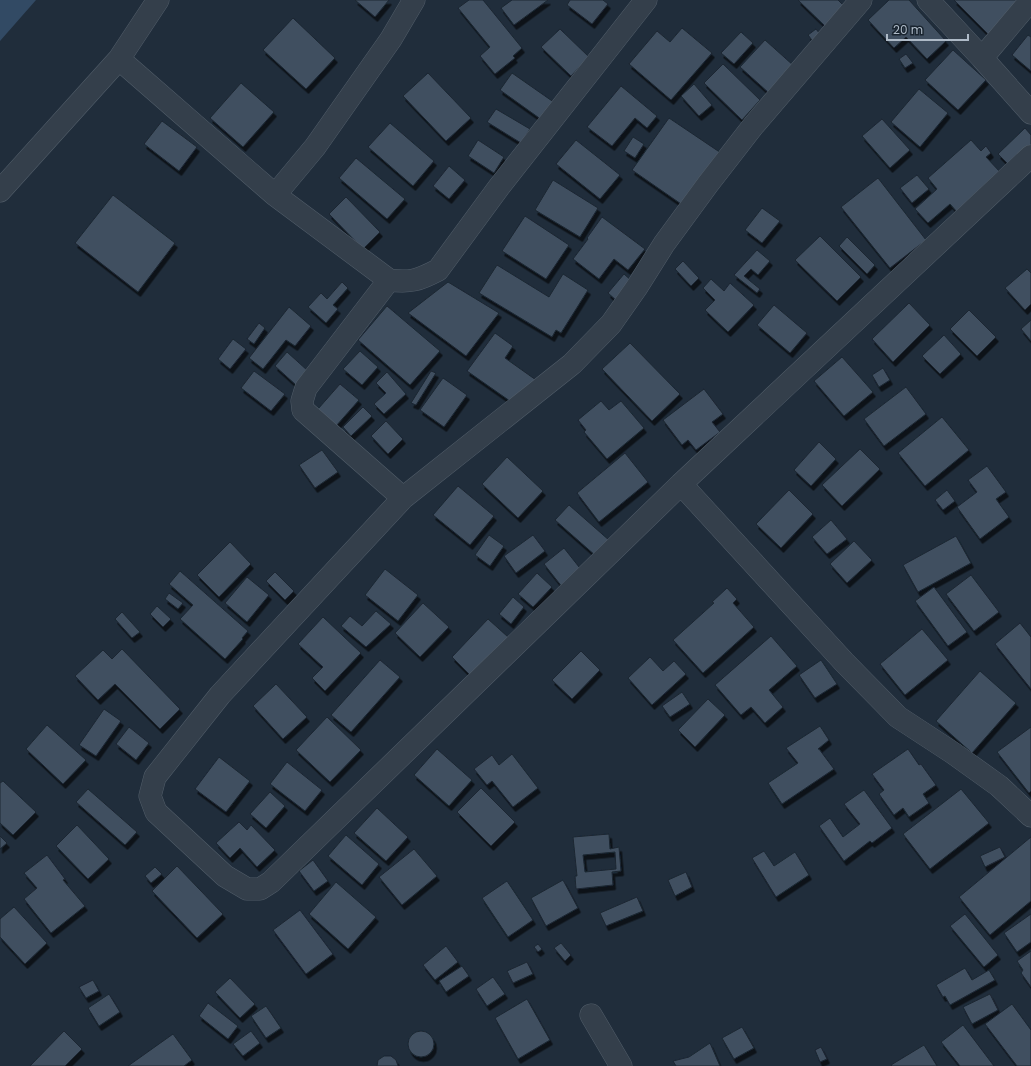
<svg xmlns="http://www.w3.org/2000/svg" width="1031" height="1066" viewBox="0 0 1031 1066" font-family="Poppins,sans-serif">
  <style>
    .water { fill: #324a64 }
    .building { fill: #415060; stroke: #1b2632; fill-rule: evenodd; filter: url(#shadow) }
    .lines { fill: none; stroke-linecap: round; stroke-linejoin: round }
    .minor-casing { stroke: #515d69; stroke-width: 23 }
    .minor { stroke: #343f4b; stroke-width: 22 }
  </style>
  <defs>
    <filter id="shadow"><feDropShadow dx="2.5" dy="4.5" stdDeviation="0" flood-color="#0009"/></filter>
  </defs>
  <rect width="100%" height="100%" fill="#202d3b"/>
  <!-- water -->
  <path class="water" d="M0,0H36L0,41Z"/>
  <!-- building -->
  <path class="building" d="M355,0H389L375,17Z
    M469,0H483L522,48L513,56L515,58L495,74L480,56L490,47L458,8Z
    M512,0H548L514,25L501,8Z
    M570,0H603L608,4L592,24L567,5Z
    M798,0H838L845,7L826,27Z
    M889,0H909L946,41L927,59L906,37L894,48L868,20Z
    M954,0H1023L988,34Z
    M293,18L335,58L306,89L263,50Z
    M682,28L712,53L671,100L629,64L657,31L670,42Z
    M560,29L589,57L571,76L541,47Z
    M816,29L823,38L815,44L808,35Z
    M741,32L753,43L734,64L721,53Z
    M1028,35L1031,37V71L1012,55Z
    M765,40L794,66L769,93L740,67Z
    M953,50L986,80L958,110L925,80Z
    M906,54L913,63L905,68L899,59Z
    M723,64L760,100L742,120L704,83Z
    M428,73L471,118L446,141L403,96Z
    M512,73L555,103L542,120L500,90Z
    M241,83L274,112L243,147L210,118Z
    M694,84L712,105L699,116L681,96Z
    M621,86L657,116L647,128L635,118L612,146L587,127Z
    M919,89L948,113L920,147L891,122Z
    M496,109L530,129L521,143L487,122Z
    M669,118L721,153L684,206L632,170Z
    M882,119L910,150L890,168L862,136Z
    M162,121L197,147L179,171L144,144Z
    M390,123L434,161L413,186L368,147Z
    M1025,128L1031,135V146L1010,166L998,154Z
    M633,137L644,144L635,158L624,151Z
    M478,140L504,157L494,173L468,156Z
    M576,140L620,175L600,199L556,164Z
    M971,140L981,151L986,146L991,153L986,157L1001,173L957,212L950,204L928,223L915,209L937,189L928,178Z
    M356,158L405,199L387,219L339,178Z
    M449,166L465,180L449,199L433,186Z
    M917,175L929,189L912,203L900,188Z
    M878,178L926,240L890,268L841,207Z
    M553,180L598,208L580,237L535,210Z
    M113,195L175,243L138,292L75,243Z
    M346,197L380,232L363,249L329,214Z
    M762,208L780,221L762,243L745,230Z
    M525,216L569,245L546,279L502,251Z
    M602,217L645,249L628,270L614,259L599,279L573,259L588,239L587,238Z
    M820,236L861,277L837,301L795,260Z
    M847,237L875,265L867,274L839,246Z
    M757,250L770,261L758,275L751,269L744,276L760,289L757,293L734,275Z
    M683,261L699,278L691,286L675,269Z
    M497,265L549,297L563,274L588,290L561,333L556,330L552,337L479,293Z
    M1027,269L1031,273V304L1025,310L1005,288Z
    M624,274L634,283L617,301L608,293Z
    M711,279L724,291L730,283L754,305L728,332L705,310L715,300L703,288Z
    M342,282L348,288L333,305L338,309L326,323L308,307L321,293L327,299Z
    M448,282L499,313L466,356L408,313Z
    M909,303L930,325L893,362L872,339Z
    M774,305L807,333L790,353L757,325Z
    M387,306L440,351L410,385L358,340Z
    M289,307L311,326L295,346L286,340L263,369L249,358Z
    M969,310L996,337L977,356L950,329Z
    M1031,320V341L1021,329Z
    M259,323L265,328L254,344L247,339Z
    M495,333L513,346L505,358L536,380L517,406L467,371Z
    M944,335L961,354L940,374L922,356Z
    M233,339L246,349L230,369L218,359Z
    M630,343L680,394L652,421L602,369Z
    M360,351L378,367L362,385L343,369Z
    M287,352L308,371L296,385L275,366Z
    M842,357L873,392L844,416L814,381Z
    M883,368L890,380L879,387L872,375Z
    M254,371L285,394L271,411L241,388Z
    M431,371L436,373L416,405L411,403Z
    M387,372L406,394L384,414L374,404L386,393L376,383Z
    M443,378L467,395L444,427L420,410Z
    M340,384L359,400L336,426L318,409Z
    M906,387L926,414L884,446L864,419Z
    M704,389L723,414L712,422L720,432L696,450L688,440L682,445L663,420Z
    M601,401L609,410L621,401L644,428L607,459L584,432L586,430L578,420Z
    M363,407L372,416L351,436L343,427Z
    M942,417L969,450L925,486L898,453Z
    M386,421L403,439L388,454L371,436Z
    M819,442L836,459L811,486L794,470Z
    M860,449L880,469L842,506L822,485Z
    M322,450L338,472L315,488L299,465Z
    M625,453L648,482L599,522L577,493Z
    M507,457L543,491L518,518L482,484Z
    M987,466L1006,492L996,499L1009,517L980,539L957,507L977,492L968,480Z
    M458,486L494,516L470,545L433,515Z
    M789,490L813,514L781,548L756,524Z
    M947,490L955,501L943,510L935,500Z
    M569,505L610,541L596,556L555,520Z
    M831,520L847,539L827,554L812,537Z
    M489,535L504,546L490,566L475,555Z
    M533,535L545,551L516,573L504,556Z
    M956,536L971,563L918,592L903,565Z
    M854,541L872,560L847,583L830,564Z
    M230,542L251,564L219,597L197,575Z
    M564,548L583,572L563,588L544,564Z
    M385,569L418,595L398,621L365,595Z
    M180,571L248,631L242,638L243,639L225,659L180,619L193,605L169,584Z
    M275,572L294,591L285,600L266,581Z
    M537,573L552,587L533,607L518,594Z
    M971,575L999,612L974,631L946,594Z
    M247,577L269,595L247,622L225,603Z
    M934,587L967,632L948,646L915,601Z
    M727,588L737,599L733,603L754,627L703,673L673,640L714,603L712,602Z
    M169,593L183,603L178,609L165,599Z
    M513,597L524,607L511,624L499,614Z
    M423,603L449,627L420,657L395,633Z
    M157,606L171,619L163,627L150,614Z
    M376,611L391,624L366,647L341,626L350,616L362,626Z
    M122,612L140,632L132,638L115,619Z
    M323,617L361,653L325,691L312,678L323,667L298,644Z
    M488,619L508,637L471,676L452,657Z
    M1020,623L1031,637V689L995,644Z
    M922,629L948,660L905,695L880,664Z
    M771,636L797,666L769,690L783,707L765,723L751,707L741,715L715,685Z
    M122,649L180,709L160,729L115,684L98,700L75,676L103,650L112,659Z
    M581,651L600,670L572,699L552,680Z
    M650,657L663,671L674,661L686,674L652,705L628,678Z
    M380,660L400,677L351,732L331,715Z
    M821,660L837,684L815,698L799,675Z
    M980,671L1016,703L972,753L936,721Z
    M276,684L307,717L283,739L253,706Z
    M682,692L690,704L670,717L662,706Z
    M708,699L725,715L695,747L678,730Z
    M104,709L121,721L96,756L79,745Z
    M327,717L361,750L330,782L296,750Z
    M47,725L86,760L63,784L26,749Z
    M820,726L829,740L818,749H819L834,769L782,804L768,783L798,763L786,748Z
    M129,727L149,743L136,760L116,744Z
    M1031,727V791L1029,793L997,752Z
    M437,749L472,780L449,806L414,775Z
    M908,749L919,765L921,764L936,785L923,794L929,803L909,817L903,808L894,815L879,794L884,790L872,774Z
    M512,754L538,788L513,807L492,781L487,785L474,769L492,755L499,765Z
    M219,757L250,781L226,812L195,789Z
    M287,762L322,790L305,811L270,784Z
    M3,781L36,812L13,835L0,823V783Z
    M481,788L515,822L491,846L457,812Z
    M88,789L137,832L125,845L76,802Z
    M961,789L989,823L930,869L903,834Z
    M864,790L892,828L872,843L870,841L844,861L819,826L830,818L843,837L860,824L844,804Z
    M270,792L285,806L266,828L250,814Z
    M377,808L408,837L386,861L354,833Z
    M239,822L247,830L251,825L275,850L257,867L240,848L230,858L216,843Z
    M77,825L109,859L88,879L56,846Z
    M609,834L610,849L619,847L621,871L612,872L613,885L576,889L575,876H577L573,837ZM615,852L616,869L585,872L583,855Z
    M346,835L379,864L362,885L328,856Z
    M0,836L7,843L0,849Z
    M1031,837V901L990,935L959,897Z
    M1000,847L1005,857L985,867L980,856Z
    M414,849L437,876L402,905L379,877Z
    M764,851L774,866L795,852L809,875L776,897L752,858Z
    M47,855L65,879L63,880L85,906L51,933L24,899L37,888L24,873Z
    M313,860L328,881L314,891L299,871Z
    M177,866L223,914L197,938L152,891Z
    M155,867L162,874L151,883L145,876Z
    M686,872L692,887L675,896L668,880Z
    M563,880L578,908L546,926L531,898Z
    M507,881L533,920L508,937L482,898Z
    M336,882L376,917L348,949L309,914Z
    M637,897L643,911L606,926L600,913Z
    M14,907L47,943L25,964L0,937V919Z
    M300,910L333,954L306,974L273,930Z
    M965,914L998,955L984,967L950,926Z
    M1031,914V942L1017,952L1004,933Z
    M561,943L571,955L565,961L554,948Z
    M538,944L542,949L538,952L534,947Z
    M446,946L458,962L435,980L423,965Z
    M1031,951V987L1021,973L1023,970L1017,961Z
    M527,962L533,974L513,983L507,971Z
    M462,966L469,976L446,992L439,981Z
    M965,968L972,980L989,970L995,980L950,1005L945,996L943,997L936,985Z
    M493,977L505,994L487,1006L476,989Z
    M230,978L255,1004L240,1018L215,992Z
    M93,980L99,991L86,998L79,987Z
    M109,994L120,1012L99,1026L88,1008Z
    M990,994L998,1010L972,1024L963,1007Z
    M527,999L550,1040L518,1059L495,1018Z
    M208,1003L238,1026L228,1039L199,1016Z
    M1012,1004L1031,1030V1066H1017L985,1024Z
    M266,1006L281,1028L266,1038L251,1016Z
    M963,1025L994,1066H960L941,1042Z
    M742,1027L754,1048L734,1059L722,1038Z
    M64,1031L82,1049L65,1066H30Z
    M251,1031L260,1043L243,1056L233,1044Z
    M408 1044a13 13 0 1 1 26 0a13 13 0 1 1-26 0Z
    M173,1034L192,1060L184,1066H128Z
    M710,1043L720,1066H676L673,1061L689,1057Z
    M924,1045L937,1066H892L891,1065Z
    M821,1047L827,1059L820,1062L815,1050Z
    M384,1056H391L396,1060L398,1066H377L378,1060Z"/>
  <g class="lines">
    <defs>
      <path id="minor" d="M158,0L119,59L275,195L389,280C410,283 419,280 438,270L499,187L646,0
        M928,0L982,58
        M1031,0L982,58L1031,113
        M0,191L119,59
        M275,195L315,147L391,39L414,0
        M389,280L306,388L302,401L303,410L403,498L572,364L611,324L637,287L664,244L708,184L753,126L861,0
        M681,484L1031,156
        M403,498L220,695L155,777L150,796L156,812L225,876L247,889H260L271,882L681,484L844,662L898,717L953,753L999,786L1031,816
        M591,1015L621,1066"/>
    </defs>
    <!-- minor casing -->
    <use href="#minor" class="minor-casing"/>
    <!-- minor -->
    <use href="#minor" class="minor"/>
  </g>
  <!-- scale -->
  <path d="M887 34v6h81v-6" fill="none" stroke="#aebac7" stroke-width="2"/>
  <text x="893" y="34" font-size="12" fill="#aebac7" stroke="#19242f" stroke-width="3" paint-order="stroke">20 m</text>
</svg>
